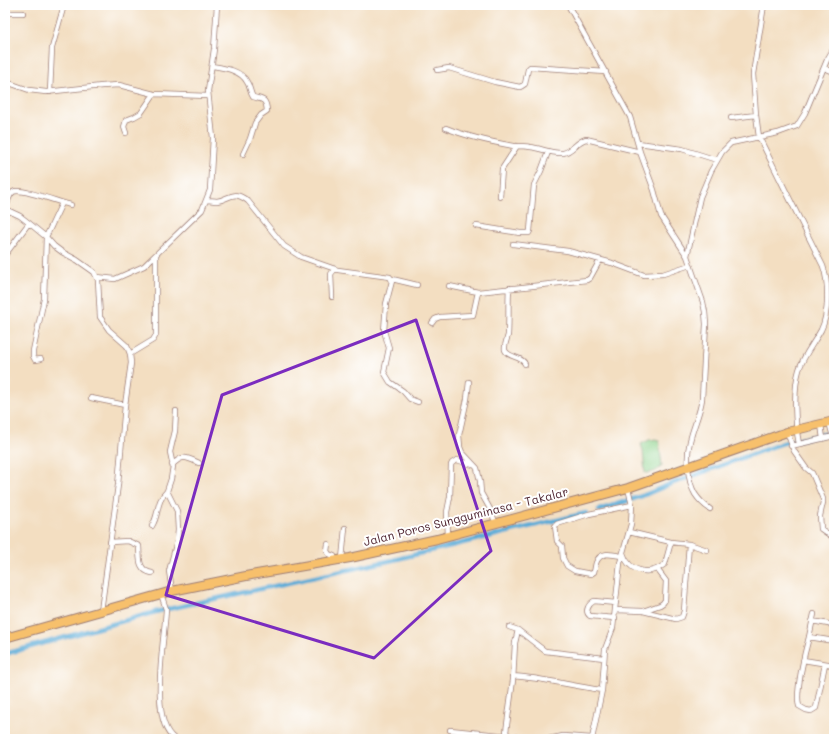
<svg xmlns="http://www.w3.org/2000/svg" width="839" height="744" viewBox="0 0 839 744" font-family="Mali,sans-serif">
  <style>
    .green { fill: #8ed28b; stroke: #6c785b }
    .lines { fill: none; stroke-linecap: round; stroke-linejoin: round }
    .canal { stroke: #5dacd7; stroke-width: 4.5 }
    .street-casing { stroke: #9e7e76; stroke-width: 6 }
    .highway-casing { stroke: #9e7e76; stroke-width: 10 }
    .street { stroke: #fff; stroke-width: 4.5 }
    .highway { stroke: #f7c06c; stroke-width: 8 }
    .marked { fill: none; stroke: #7b2cbf; stroke-width: 3; stroke-linejoin: round }
    .labels { text-anchor: middle; stroke-width: 4; stroke-linejoin: round; paint-order: stroke }
    .street-label { font-size: 12px; fill: #4a1f2b; stroke: #fff }
  </style>
  <rect width="100%" height="100%" fill="#fff"/>
  <filter id="ink" filterUnits="userSpaceOnUse"><feTurbulence type="fractalNoise" baseFrequency=".025" numOctaves="2"/><feDisplacementMap in="SourceGraphic" scale="8" xChannelSelector="R" yChannelSelector="G"/><feConvolveMatrix kernelMatrix="1 2 1 2 8 2 1 2 1" color-interpolation-filters="sRGB"/></filter>
  <filter id="wash" filterUnits="userSpaceOnUse"><feTurbulence type="fractalNoise" baseFrequency=".012" numOctaves="4" result="noise"/><feDisplacementMap in="SourceGraphic" scale="16" xChannelSelector="R" yChannelSelector="G"/><feGaussianBlur stdDeviation="0.9" result="paint"/><feColorMatrix in="noise" values="0 0 0 0 0 0 0 0 0 0 0 0 0 0 0 0 0 1.4 0 .05"/><feComposite in="paint" operator="in"/></filter>
  <g filter="url(#wash)">
    <rect width="100%" height="100%" fill="#f3dec1"/>
    <!-- green -->
    <path class="green" d="M656,439L659,441L662,466C657,471 653,473 645,473L643,451L641,444L649,440Z"/>
    <g class="lines">
      <!-- canal -->
      <path class="canal" d="M599,510L642,496L668,485L783,443L834,432
        M5,654L159,611L393,560L586,513"/>
    </g>
  </g>
  <g filter="url(#ink)">
    <g class="lines">
      <defs>
        <path id="street" d="M568,5L630,117L640,152L654,190L661,216L687,256L703,302L705,312L706,324L702,399C700,414 693,427 690,441C686,457 687,480 695,494C699,500 704,505 710,509
          M764,5L753,74L756,115L759,137L823,266C829,283 829,314 821,330C814,343 803,356 799,370C793,390 795,424 799,444
          M5,13H23
          M212,66C224,68 241,70 247,82C250,86 250,93 253,97C263,100 266,98 267,111L261,115L255,123L250,139L243,154
          M824,68L834,72
          M437,70L449,68L495,82L520,87L522,86L525,84L528,69L530,67L606,72
          M5,85L9,83L29,90L46,92L102,86L119,85L154,94L208,96
          M50,92L52,48L64,5
          M731,118L756,115
          M446,128C468,137 491,142 514,146C519,146 525,146 530,147C541,148 551,154 563,153C572,152 577,141 586,139L640,152
          M126,133L124,127L126,120L134,117L141,113L154,94
          M638,143L682,149L717,160
          M500,197L502,169L517,146
          M207,200C210,200 214,201 217,201C231,199 232,189 248,201L284,246L301,257L338,270L390,277L392,281L386,304L384,331L389,348L384,372L390,382L403,391L410,399L418,402
          M5,209L20,216L29,223L46,237L54,246L62,252L77,260L94,272L98,280L100,317L109,330L127,346L130,354L131,363L125,405L118,485L101,611
          M6,209C7,204 9,195 13,192C20,187 61,203 71,205
          M476,226L520,233H529L530,231L534,185L541,171L548,152
          M513,244L568,251L612,263L644,275L663,274L690,265
          M5,255L29,223
          M687,256L700,197L711,171L722,152L731,143L778,133L797,126L805,113L827,60L834,48
          M97,277L115,279L144,266L202,210L210,190L213,138L208,91L214,49L217,5
          M392,279L417,285
          M449,286L478,292
          M509,288C508,303 509,319 508,335C507,339 504,346 505,350C508,358 522,356 525,364
          M332,297L331,274L335,269
          M432,323L435,319L440,317L473,315L478,292L587,280L590,278L600,260
          M130,354L153,340L156,335V255
          M41,359L35,360L33,356V351L44,299L46,237L62,203
          M469,382L467,399L459,435L460,447L462,452L477,468L480,481L481,493L490,509L496,524
          M91,398L125,405
          M829,422L833,437
          M821,424L823,439
          M787,432L794,451L806,468L812,473L823,499V502L820,516L821,529L834,538
          M791,446L834,436
          M172,465C183,454 186,457 199,463
          M152,526C160,513 155,503 167,491
          M629,532L671,542
          M448,536L447,512L450,497L451,465L452,463L457,460L473,465
          M110,542L128,541L139,546C140,557 137,570 152,573
          M328,544L327,551L329,554L334,556L335,560
          M623,553C629,573 650,576 665,564L671,542L689,544L707,550
          M621,556C612,554 600,551 596,563C595,566 595,569 594,572L591,574L575,571L567,566L563,558L562,546L557,541L555,526L557,524L589,514L632,505
          M342,559L345,528
          M834,577V582
          M172,591L169,571L177,541L178,530L177,511L167,491L171,479L173,466L170,452L175,431L176,411
          M161,594L166,609C165,637 148,722 175,739
          M616,610L643,611L676,619L682,617L684,611L689,544
          M643,611L660,605L663,603L665,600L666,581L657,569
          M814,614L809,637L834,641
          M615,618L590,616C584,611 589,604 594,601L616,603
          M812,621L834,625
          M509,627L518,630
          M809,637C805,651 795,693 799,706L806,710L811,711L816,708L825,664
          M803,660L834,665
          M513,676C543,678 572,686 602,690
          M450,730L509,736L508,738
          M536,739L509,736L506,732L513,680L515,643L518,630L545,651L604,658
          M548,739L563,736L592,738
          M592,739L602,690L605,649L613,628L620,563L631,524L632,505L628,488"/>
        <path id="highway" d="M5,638L172,591L251,575L350,558L437,539L628,488L787,432L834,421"/>
      </defs>
      <!-- street casing -->
      <use href="#street" class="street-casing"/>
      <!-- highway casing -->
      <use href="#highway" class="highway-casing"/>
      <!-- street -->
      <use href="#street" class="street"/>
      <!-- highway -->
      <use href="#highway" class="highway"/>
    </g>
  </g>
  <!-- marked area -->
  <path class="marked" d="M416,320L491,551L374,658L166,595L222,395Z"/>
  <g class="labels">
    <!-- street labels -->
    <g class="street-label">
      <text transform="translate(466 517) rotate(-14)" y="4">Jalan Poros Sungguminasa - Takalar</text>
    </g>
  </g>
  <!-- margin -->
  <rect width="839" height="744" fill="none" stroke="#fff" stroke-width="20"/>
</svg>
